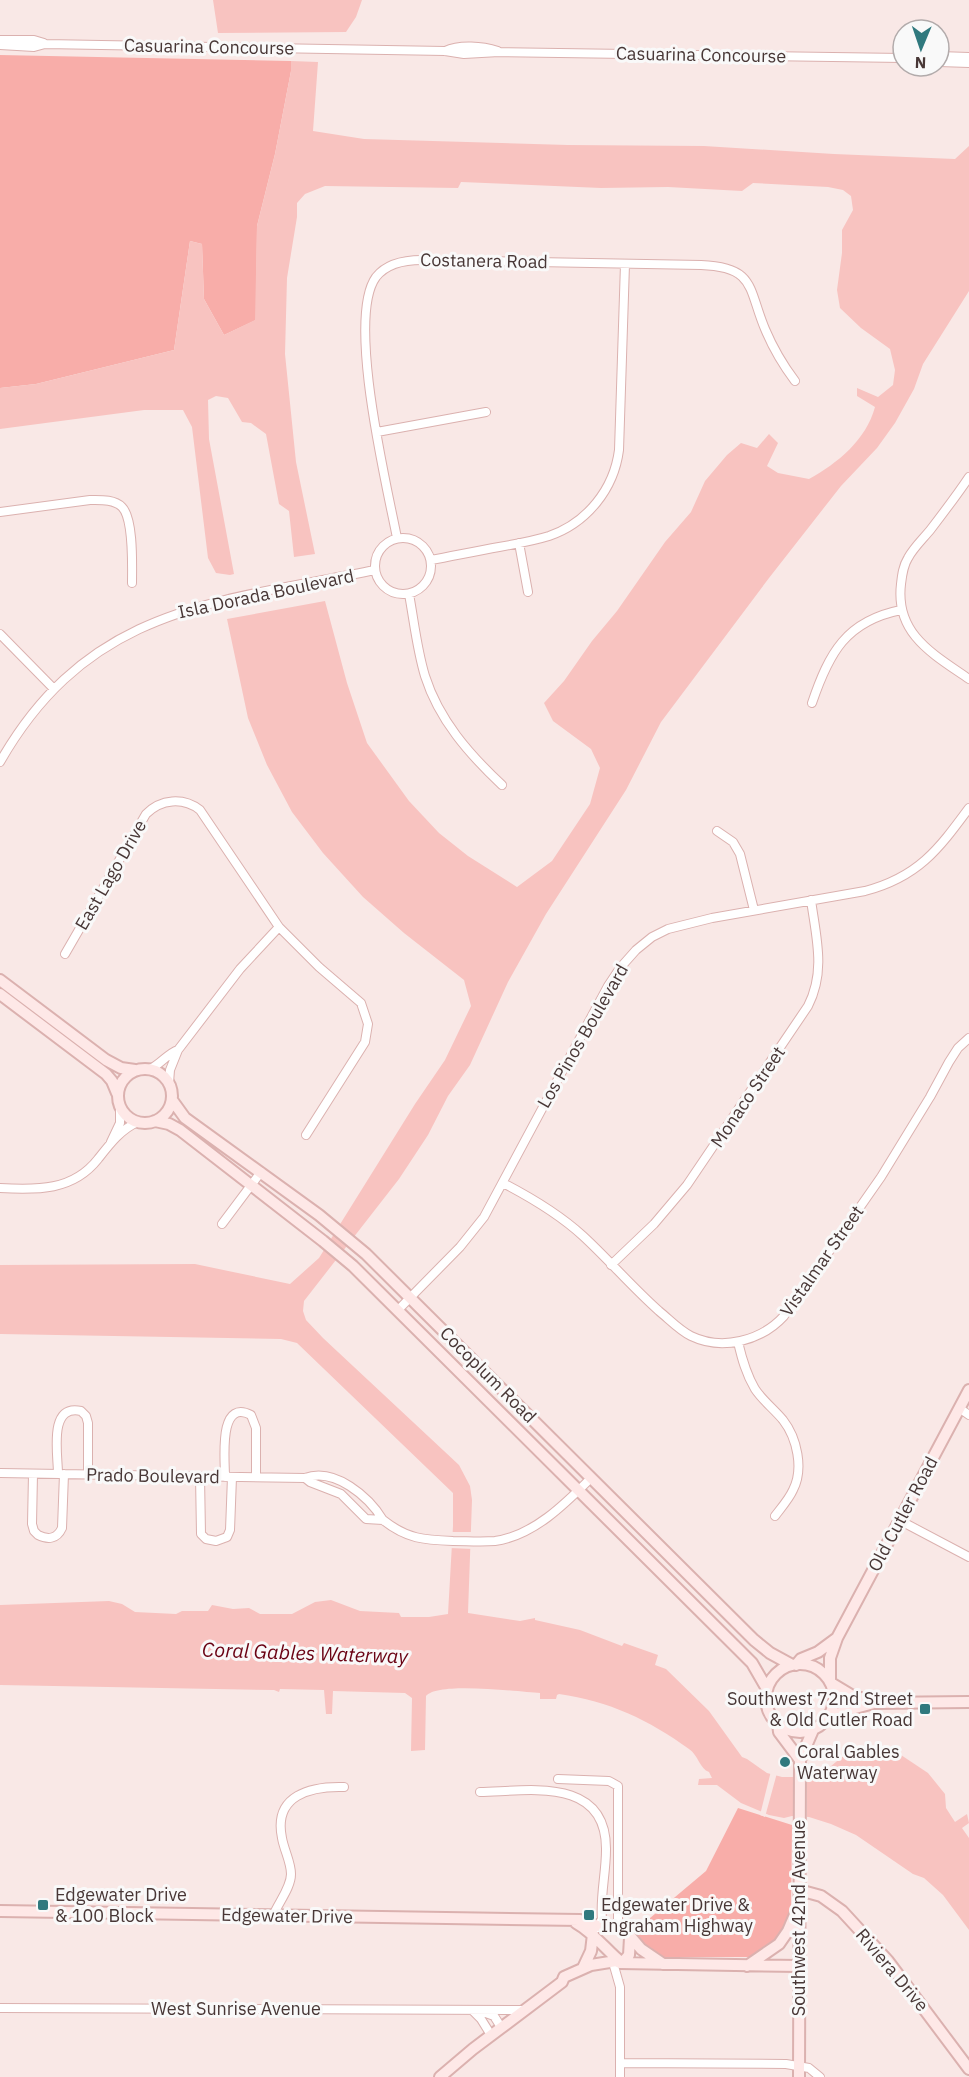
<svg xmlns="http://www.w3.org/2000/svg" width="969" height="2077" viewBox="0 0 969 2077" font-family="'IBM Plex Sans',sans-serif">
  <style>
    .green { fill: #f8ada9 }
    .water { fill: #f8c3c0 }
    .pier { fill: #f9e8e6 }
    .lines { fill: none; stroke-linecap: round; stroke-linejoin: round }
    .street-casing { stroke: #dbb1af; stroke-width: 10 }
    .secondary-casing { stroke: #dbb1af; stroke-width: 14 }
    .street { stroke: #fff; stroke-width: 8 }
    .secondary { stroke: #fee8e7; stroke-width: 10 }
    .poi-dot { fill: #30797e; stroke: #f9f9f9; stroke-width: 2 }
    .labels { text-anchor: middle; stroke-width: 6; stroke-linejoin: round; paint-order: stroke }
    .street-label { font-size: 18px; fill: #483736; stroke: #f9f9f9 }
    .poi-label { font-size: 18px; fill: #483736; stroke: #f9f9f9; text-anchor: start }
    .water-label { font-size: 20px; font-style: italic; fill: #6a0213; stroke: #f9f9f9 }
  </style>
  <rect width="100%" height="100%" fill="#f9e8e6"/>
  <!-- green -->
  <path class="green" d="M0,55L291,61V71L275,154L257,226L256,320L224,335L204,299L202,244L190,241L174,350L36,384L0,388Z
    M738,1808L792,1825L791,1910L787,1925L776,1943L751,1957H662L648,1950L637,1938V1929L706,1871Z"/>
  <!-- water -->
  <path class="water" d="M213,0H362L356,17L346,32L218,33Z
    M291,61L318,62L313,131L364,139L568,145L704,146L834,154L955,159L969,146V291L923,364L914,389L895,423L877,448L841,486L769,578L661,722L626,790L546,914L508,982L470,1065L448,1096L428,1135L399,1179L304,1301L303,1311L306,1320L323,1338L459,1465L470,1486L472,1500L468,1613L520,1621L535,1618V1620L580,1630L622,1646L624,1643L658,1655L655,1665L666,1669L709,1711L742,1757L747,1759L767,1773L782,1777H809L825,1771L842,1757L870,1751L898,1753L928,1773L945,1794L946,1808L955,1822L967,1814L969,1823L962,1828L969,1838V1930L943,1895L924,1878L913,1874L856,1835L831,1824L809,1817L792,1816L784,1818L769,1815L741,1803L717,1785H698L699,1779L712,1778L709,1772C700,1769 698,1755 689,1749C649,1720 609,1701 559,1694L557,1695L556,1699H540V1693C519,1692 438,1681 426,1696L425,1750L411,1751L412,1698L405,1693L333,1691L332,1714H326L324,1690L280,1689L279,1692L274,1690L0,1685V1605L109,1601L122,1604L135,1612L176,1614L182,1611H208L212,1605L233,1609L249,1608L260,1614H292L315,1602L331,1600L360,1611L399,1613L401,1617H429L448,1614L453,1526V1493L297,1343L281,1339L0,1334V1265L195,1264L290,1284L319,1258L415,1104L445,1060L471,1006L464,980L404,933L363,897L323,853L292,812L267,765L248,718L227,619L325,601L347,683L367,743L409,801L439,833L468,856L517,887L552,861L590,804L600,768L591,749L553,721L544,703L564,681L592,641L617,611L665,542L691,512L705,481L727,455L741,443L757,448L769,434L778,443L767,466L778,473L809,479C838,463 866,440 875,407L857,396V388L878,397L893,385L895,370L890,349L861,328L840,308L837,290L842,253V230L853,210L851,196L843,190L828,187L753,183L742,191L668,187L601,188L461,182L458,188L325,186L305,194L297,203V217L287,278L285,354L296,462L315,554L294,557L289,511L279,504L266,434L251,423L242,422L228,398L216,396L208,400L209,439L234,574L230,575L216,573L208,558L192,427L183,410H144L0,429V388L36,384L174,350L190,241L202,244L204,299L224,335L255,320L257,226L275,154L291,71Z"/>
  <!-- pier -->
  <path class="pier" d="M450,1532H475L474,1549L449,1548Z
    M771,1771L777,1773L765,1817L760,1815Z
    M793,1774H807V1820L793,1819Z"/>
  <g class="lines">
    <defs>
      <path id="street" d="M0,40H34L44,43
        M0,45L34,47L45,44L445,51L464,54L499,52L903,58
        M445,51C460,44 482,46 498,51
        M939,56L969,57
        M939,62L969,63
        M377,432L486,412
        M969,477C957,495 944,512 931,529C923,539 914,547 908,558C903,566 902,575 901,584C895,634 933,654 969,679
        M0,512L90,500C100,500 114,499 122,507C134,519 132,567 132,583
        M375 566a28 28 0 1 1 56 0a28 28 0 1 1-56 0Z
        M397,538C387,486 346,318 376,277C387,263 405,260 422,260L701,265C756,267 748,289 765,329C773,348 783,365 795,381
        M519,543L528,592
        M431,560C453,556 476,551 499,547C516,544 533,541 549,536C587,523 614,489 619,450L625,264
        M409,594C414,621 417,650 425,676C439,720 469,754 502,785
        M0,634L54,689
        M812,703C829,653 846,621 901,610
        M0,762C89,606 217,602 375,570
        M717,831L733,842L740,854L754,910
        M65,954L146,814C161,799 183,797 200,810L279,927L319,967L361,1003L368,1024L365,1042L306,1135
        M150,1069C161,1064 168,1053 178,1050
        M169,1083L170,1070L178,1050L240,969L279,927
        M111,1142L120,1123V1107
        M503,1183C532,1198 559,1214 583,1236C609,1260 632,1287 659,1311C669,1319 679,1330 691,1336C722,1351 761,1341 784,1316L881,1177L930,1097L949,1062L958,1048L969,1038
        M0,1188C37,1190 73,1191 98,1159C109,1145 121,1129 138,1122
        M222,1224L261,1172
        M611,1265L654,1224L687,1185L808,1006C826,971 816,937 811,900
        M398,1310L460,1247L484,1217L608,986L620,968L636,950L652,937L668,929L712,918L865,891C918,877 938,850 969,808
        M738,1342C742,1359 746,1374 755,1389C763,1401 774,1409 783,1420C797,1438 804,1469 793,1490C789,1499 781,1508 775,1516
        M959,1408L969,1415
        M0,1473L305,1478C335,1467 369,1497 383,1520L366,1519L341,1494L310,1482L305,1478
        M33,1474L32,1524L34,1531L38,1535C48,1540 57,1539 62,1528L64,1474
        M58,1474C58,1454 48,1404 81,1411L86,1416L88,1423V1475
        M200,1476L201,1534L206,1539L216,1541L227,1537L230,1530L232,1477
        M225,1477C225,1459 218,1398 251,1415L256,1428V1477
        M383,1520C407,1539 424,1540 453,1541C466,1541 481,1542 495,1541C533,1536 565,1504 591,1478
        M899,1520L969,1557
        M558,1779L609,1781L618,1786V1926
        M480,1792C529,1791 607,1776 606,1850C606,1873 600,1896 602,1919L597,1928
        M273,1916C278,1903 291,1888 291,1874C291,1862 284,1850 282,1838C273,1795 311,1786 344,1787
        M614,1966L620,1987V2077
        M0,2008L524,2010
        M473,2011L481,2019L491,2035
        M483,2012L494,2016L501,2027
        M620,2063L786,2064L809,2068L820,2077"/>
      <path id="secondary" d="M0,980L106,1060L121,1068L135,1070
        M0,994L106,1074L112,1081L117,1093
        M118 1096a27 27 0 1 1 54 0a27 27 0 1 1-54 0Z
        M172,1100L185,1118L319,1215L366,1254L754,1640L770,1653L792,1665
        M155,1121L169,1124L180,1130L323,1241L353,1266L737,1648L752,1663L767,1689
        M766 1698a34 34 0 1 1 68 0a34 34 0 1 1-68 0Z
        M796,1665L801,1659L818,1652L837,1638
        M830,1682V1658L837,1638L969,1390
        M831,1683L851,1695L873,1702
        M826,1720L844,1711L874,1703L969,1702
        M778,1724L779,1732L800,1760
        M799,1890L821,1896L842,1911L888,1961L969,2069
        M0,1911L580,1920L598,1926H618L624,1929L641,1949L663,1964
        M576,1923C594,1933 606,1950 622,1963L629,1955L630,1938
        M747,1966L779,1944L788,1931L797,1910
        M583,1968L591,1951L593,1934
        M440,2077L473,2049L562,1982L564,1977L591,1965L616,1961L620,1963L799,1966
        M799,2077L800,1760L813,1730"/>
    </defs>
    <!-- street casing -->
    <use href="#street" class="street-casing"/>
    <!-- secondary casing -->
    <use href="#secondary" class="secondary-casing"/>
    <!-- street -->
    <use href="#street" class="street"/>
    <!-- secondary -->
    <use href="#secondary" class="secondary"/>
  </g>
  <!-- markers -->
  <g class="poi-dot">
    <rect x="919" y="1703" width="12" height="12" rx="3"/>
    <circle cx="785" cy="1762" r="6"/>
    <rect x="37" y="1899" width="12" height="12" rx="3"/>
    <rect x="583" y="1909" width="12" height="12" rx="3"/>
  </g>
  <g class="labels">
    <!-- street labels -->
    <g class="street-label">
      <text transform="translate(209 47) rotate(1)" y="6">Casuarina Concourse</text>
      <text transform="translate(701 55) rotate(1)" y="6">Casuarina Concourse</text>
      <text transform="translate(484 261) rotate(1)" y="6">Costanera Road</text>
      <text transform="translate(266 594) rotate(-12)" y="6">Isla Dorada Boulevard</text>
      <text transform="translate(111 875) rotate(-60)" y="6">East Lago Drive</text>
      <text transform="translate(583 1036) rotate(-60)" y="6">Los Pinos Boulevard</text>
      <text transform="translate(748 1097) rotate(-56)" y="6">Monaco Street</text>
      <text transform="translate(822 1261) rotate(-55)" y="6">Vistalmar Street</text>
      <text transform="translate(488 1375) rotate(45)" y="6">Cocoplum Road</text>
      <text transform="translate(153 1476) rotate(1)" y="6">Prado Boulevard</text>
      <text transform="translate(903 1514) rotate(-62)" y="6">Old Cutler Road</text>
      <text transform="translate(287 1916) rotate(1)" y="6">Edgewater Drive</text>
      <text transform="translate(799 1918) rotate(-90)" y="6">Southwest 42nd Avenue</text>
      <text transform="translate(892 1970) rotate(50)" y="6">Riviera Drive</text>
      <text x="236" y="2015">West Sunrise Avenue</text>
    </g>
    <!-- poi labels -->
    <g class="poi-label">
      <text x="913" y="1705" text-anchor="end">Southwest 72nd Street<tspan x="913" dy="21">&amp; Old Cutler Road</tspan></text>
      <text x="797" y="1758">Coral Gables<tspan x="797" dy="21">Waterway</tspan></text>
      <text x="55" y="1901">Edgewater Drive<tspan x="55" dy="21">&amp; 100 Block</tspan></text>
      <text x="601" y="1911">Edgewater Drive &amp;<tspan x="601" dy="21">Ingraham Highway</tspan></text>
    </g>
    <!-- water labels -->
    <g class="water-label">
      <text transform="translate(305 1653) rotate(2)" y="7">Coral Gables Waterway</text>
    </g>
  </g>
  <!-- north arrow -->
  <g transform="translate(921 48) rotate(182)"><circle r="28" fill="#f9f9f9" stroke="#b2abab" stroke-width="1.5"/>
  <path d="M0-4.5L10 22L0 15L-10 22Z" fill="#30797e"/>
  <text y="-9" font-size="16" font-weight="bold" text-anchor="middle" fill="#483736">N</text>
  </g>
</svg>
